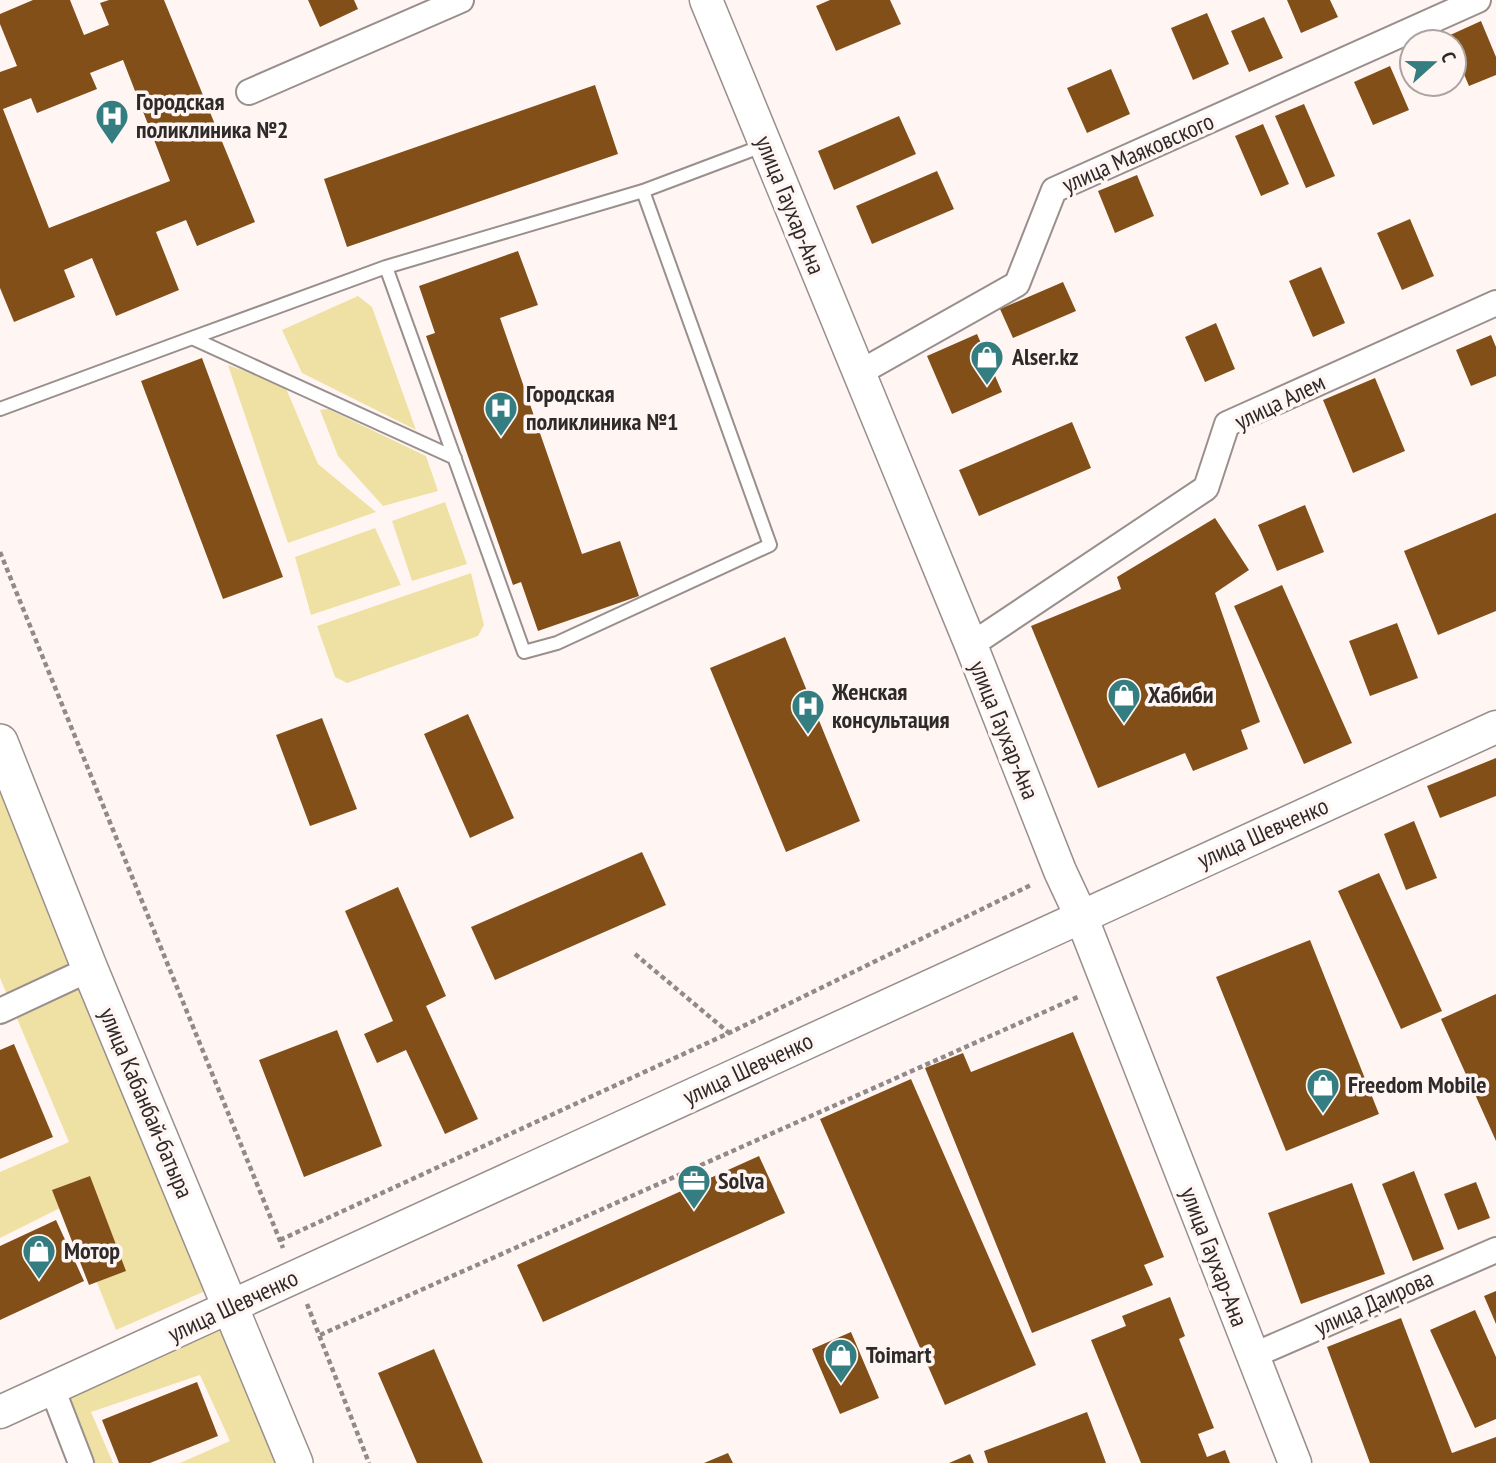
<svg xmlns="http://www.w3.org/2000/svg" width="1496" height="1463" viewBox="0 0 1496 1463" font-family="'PT Sans Narrow',sans-serif">
  <style>
    .green { fill: #efe1a3 }
    .building { fill: #824f19; fill-rule: evenodd }
    .lines { fill: none; stroke-linecap: round; stroke-linejoin: round }
    .service-casing { stroke: #998f8d; stroke-width: 16 }
    .minor-casing { stroke: #998f8d; stroke-width: 28 }
    .tertiary-casing { stroke: #998f8d; stroke-width: 35 }
    .secondary-casing { stroke: #998f8d; stroke-width: 38 }
    .path { stroke: #918a89; stroke-width: 4.5; stroke-dasharray: 5 3.5; stroke-linecap: butt }
    .service { stroke: #fff; stroke-width: 12 }
    .minor { stroke: #fff; stroke-width: 24 }
    .tertiary { stroke: #fff; stroke-width: 32 }
    .secondary { stroke: #fff; stroke-width: 35 }
    .labels { text-anchor: middle; stroke-width: 7; stroke-linejoin: round; paint-order: stroke }
    .poi-label { font-size: 24px; font-weight: bold; fill: #2f2a2a; stroke: #fff6f4; text-anchor: start }
    .street-label { font-size: 24px; fill: #2f2a2a; stroke: #fff6f4 }
  </style>
  <rect width="100%" height="100%" fill="#fff6f4"/>
  <!-- green -->
  <path class="green" d="M358,296L372,307L416,430L302,373L282,330Z
    M228,365L285,386L318,464L376,512L288,543Z
    M328,409L426,456L438,491L383,506L338,456L320,410Z
    M445,502L467,564L412,581L392,521Z
    M375,528L401,585L311,615L295,557Z
    M471,573L484,625L478,636L347,683L335,677L317,626Z
    M0,753L212,1288L116,1330L66,1205L0,1238V1172L69,1142L0,978Z
    M227,1319L285,1463H180L230,1441L200,1375L91,1412L113,1463H92L67,1389Z"/>
  <!-- building -->
  <path class="building" d="M33,0H70L84,35L109,25L100,3L109,0H164L255,222L197,246L186,220L156,232L179,290L116,316L92,258L64,270L75,297L14,322L0,288V72L17,66L0,24V14ZM123,60L170,181L49,228L3,109L31,98L37,113L97,89L90,73Z
    M308,0H354L358,9L320,27Z
    M830,0H890L901,24L836,51L816,6Z
    M1287,0H1330L1338,17L1301,33Z
    M1207,13L1229,64L1193,80L1171,28Z
    M1264,17L1283,58L1249,72L1231,31Z
    M1481,21L1496,57V75L1469,86L1454,51V42H1450L1448,36Z
    M1390,66L1409,110L1373,125L1354,82Z
    M1111,69L1130,114L1087,133L1067,88Z
    M595,85L618,154L347,247L324,179Z
    M1304,104L1335,176L1306,188L1275,116Z
    M899,116L916,154L834,190L818,151Z
    M1263,124L1289,184L1261,196L1235,136Z
    M937,171L954,209L872,244L856,206Z
    M1137,175L1154,216L1115,233L1098,191Z
    M1410,219L1434,276L1402,290L1377,233Z
    M518,251L538,305L500,318L582,554L620,541L639,596L538,631L521,582L513,585L426,336L435,333L419,286Z
    M1321,267L1345,323L1313,337L1289,281Z
    M1063,282L1076,311L1013,338L1000,309Z
    M1216,323L1235,369L1205,382L1185,337Z
    M977,334L1002,392L952,414L927,356Z
    M1491,335L1496,347V376L1471,386L1456,350Z
    M202,358L283,577L223,599L141,381Z
    M1375,378L1405,451L1353,473L1323,400Z
    M1072,422L1091,468L979,516L959,470Z
    M1305,505L1324,552L1277,571L1258,525Z
    M1496,513V611L1438,635L1404,551Z
    M1215,518L1249,570L1215,593L1260,722L1241,730L1248,749L1193,771L1185,753L1098,788L1031,626L1121,589L1117,577Z
    M1282,585L1352,743L1304,764L1234,606Z
    M1397,623L1418,678L1370,696L1349,641Z
    M785,637L860,821L786,852L710,668Z
    M468,714L514,818L470,838L424,734Z
    M322,718L357,809L310,826L276,735Z
    M1496,758V796L1440,818L1427,786Z
    M1414,821L1437,878L1406,890L1384,834Z
    M642,852L666,905L495,980L471,927Z
    M1379,873L1442,1011L1401,1029L1338,891Z
    M398,887L446,996L426,1006L478,1119L445,1134L406,1050L377,1063L364,1034L393,1021L345,911Z
    M1310,940L1379,1114L1286,1151L1216,977Z
    M1496,994V1141L1441,1019Z
    M337,1030L382,1146L304,1177L259,1060Z
    M1073,1032L1164,1257L1144,1265L1153,1285L1032,1333L925,1068L963,1053L971,1072Z
    M14,1044L53,1137L0,1159V1050Z
    M911,1079L1036,1365L945,1405L820,1119Z
    M759,1156L785,1213L543,1322L517,1265Z
    M1414,1171L1444,1249L1413,1261L1382,1184Z
    M90,1176L126,1271L89,1285L52,1190Z
    M1476,1182L1490,1218L1458,1230L1444,1194Z
    M1352,1183L1385,1274L1301,1304L1268,1213Z
    M56,1220L84,1281L0,1320V1246Z
    M1496,1291V1324L1484,1296Z
    M1170,1297L1185,1336L1179,1339L1214,1428L1198,1434L1207,1457L1225,1450L1230,1463H1141L1091,1340L1126,1326L1122,1316Z
    M1475,1310L1496,1357V1419L1475,1428L1430,1330Z
    M1401,1318L1452,1453L1496,1437V1463H1370L1327,1347Z
    M851,1332L879,1398L840,1414L812,1349Z
    M434,1349L483,1463H417L378,1373Z
    M197,1382L218,1436L150,1463H119L102,1420Z
    M1087,1412L1106,1463H988L984,1451Z
    M728,1453L733,1463H704Z
    M970,1454L974,1463H949Z"/>
  <g class="lines">
    <defs>
      <path id="service" d="M643,191L770,545L557,643L524,652L386,267L643,191L765,145
        M192,338L386,267
        M0,409L192,338L455,458"/>
      <path id="minor" d="M249,92L461,0
        M859,373L1017,284L1054,190L1478,0
        M971,645L1206,488L1227,424L1496,303
        M0,1011L90,969
        M1252,1356L1496,1250
        M52,1388L81,1463"/>
      <path id="tertiary" d="M706,0L971,645L1060,871L1081,916L1295,1463
        M0,1412L1496,727"/>
      <path id="secondary" d="M0,742L90,969L295,1463"/>
    </defs>
    <!-- service casing -->
    <use href="#service" class="service-casing"/>
    <!-- minor casing -->
    <use href="#minor" class="minor-casing"/>
    <!-- tertiary casing -->
    <use href="#tertiary" class="tertiary-casing"/>
    <!-- secondary casing -->
    <use href="#secondary" class="secondary-casing"/>
    <!-- path -->
    <path class="path" d="M0,552L283,1248
      M635,954L729,1033
      M280,1240L729,1033L1031,885
      M307,1304L369,1463
      M320,1335L1080,996"/>
    <!-- service -->
    <use href="#service" class="service"/>
    <!-- minor -->
    <use href="#minor" class="minor"/>
    <!-- tertiary -->
    <use href="#tertiary" class="tertiary"/>
    <!-- secondary -->
    <use href="#secondary" class="secondary"/>
  </g>
  <!-- icons -->
  <defs>
    <symbol id="hospital-pin" viewBox="-11 -11 22 30"><path d="M0 17L-7.5 6A9.5 9.5 0 1 1 7.5 6Z" fill="#347d80" stroke="#fff6f4"/><path d="M-5-5h3v3.5h4V-5h3V5h-3V1.5h-4V5h-3Z" fill="#fff"/></symbol>
    <symbol id="shop-pin" viewBox="-11 -11 22 30"><path d="M0 17L-7.5 6A9.5 9.5 0 1 1 7.5 6Z" fill="#347d80" stroke="#fff6f4"/><path d="M-5-2.5h2.3a2.7 3.5 0 0 1 5.4 0H5L5.5 6h-11ZM-1.5-2.5h3a1.5 2.3 0 0 0-3 0Z" fill="#fff"/></symbol>
    <symbol id="office-pin" viewBox="-11 -11 22 30"><path d="M0 17L-7.5 6A9.5 9.5 0 1 1 7.5 6Z" fill="#347d80" stroke="#fff6f4"/><path d="M-6-3h4V-5.5h4V-3h4V5H-6ZM-1-4.5V-3h2v-1.5ZM-6 0V1H6V0Z" fill="#fff"/></symbol>
  </defs>
  <g fill-rule="evenodd">
    <use href="#hospital-pin" x="93" y="97" width="38" height="52"/>
    <use href="#shop-pin" x="968" y="338" width="38" height="52"/>
    <use href="#hospital-pin" x="482" y="389" width="38" height="52"/>
    <use href="#shop-pin" x="1105" y="676" width="38" height="52"/>
    <use href="#hospital-pin" x="789" y="687" width="38" height="52"/>
    <use href="#shop-pin" x="1304" y="1066" width="38" height="52"/>
    <use href="#office-pin" x="675" y="1162" width="38" height="52"/>
    <use href="#shop-pin" x="20" y="1232" width="38" height="52"/>
    <use href="#shop-pin" x="822" y="1336" width="38" height="52"/>
  </g>
  <g class="labels">
    <!-- poi labels -->
    <g class="poi-label">
      <text x="136" y="110">Городская<tspan x="136" dy="28">поликлиника №2</tspan></text>
      <text x="1012" y="365">Alser.kz</text>
      <text x="526" y="402">Городская<tspan x="526" dy="28">поликлиника №1</tspan></text>
      <text x="832" y="700">Женская<tspan x="832" dy="28">консультация</tspan></text>
      <text x="1148" y="703">Хабиби</text>
      <text x="1348" y="1093">Freedom Mobile</text>
      <text x="718" y="1189">Solva</text>
      <text x="64" y="1259">Мотор</text>
      <text x="866" y="1363">Toimart</text>
    </g>
    <!-- street labels -->
    <g class="street-label">
      <text transform="translate(1138 153) rotate(-24)" y="8">улица Маяковского</text>
      <text transform="translate(790 205) rotate(68)" y="8">улица Гаухар-Ана</text>
      <text transform="translate(1280 402) rotate(-26)" y="8">улица Алем</text>
      <text transform="translate(1004 730) rotate(68)" y="8">улица Гаухар-Ана</text>
      <text transform="translate(1263 833) rotate(-24)" y="8">улица Шевченко</text>
      <text transform="translate(748 1069) rotate(-25)" y="8">улица Шевченко</text>
      <text transform="translate(146 1103) rotate(67)" y="8">улица Кабанбай-батыра</text>
      <text transform="translate(1214 1257) rotate(69)" y="8">улица Гаухар-Ана</text>
      <text transform="translate(1374 1303) rotate(-24)" y="8">улица Даирова</text>
      <text transform="translate(233 1306) rotate(-25)" y="8">улица Шевченко</text>
    </g>
  </g>
  <!-- north arrow -->
  <g transform="translate(1433 63) rotate(69)"><circle r="33" fill="#fff6f4" stroke="#aca4a3" stroke-width="2"/>
  <path d="M0-5L12 26L0 18L-12 26Z" fill="#347d80"/>
  <text y="-10" font-size="19" font-weight="bold" text-anchor="middle" fill="#2f2a2a">С</text>
  </g>
</svg>
